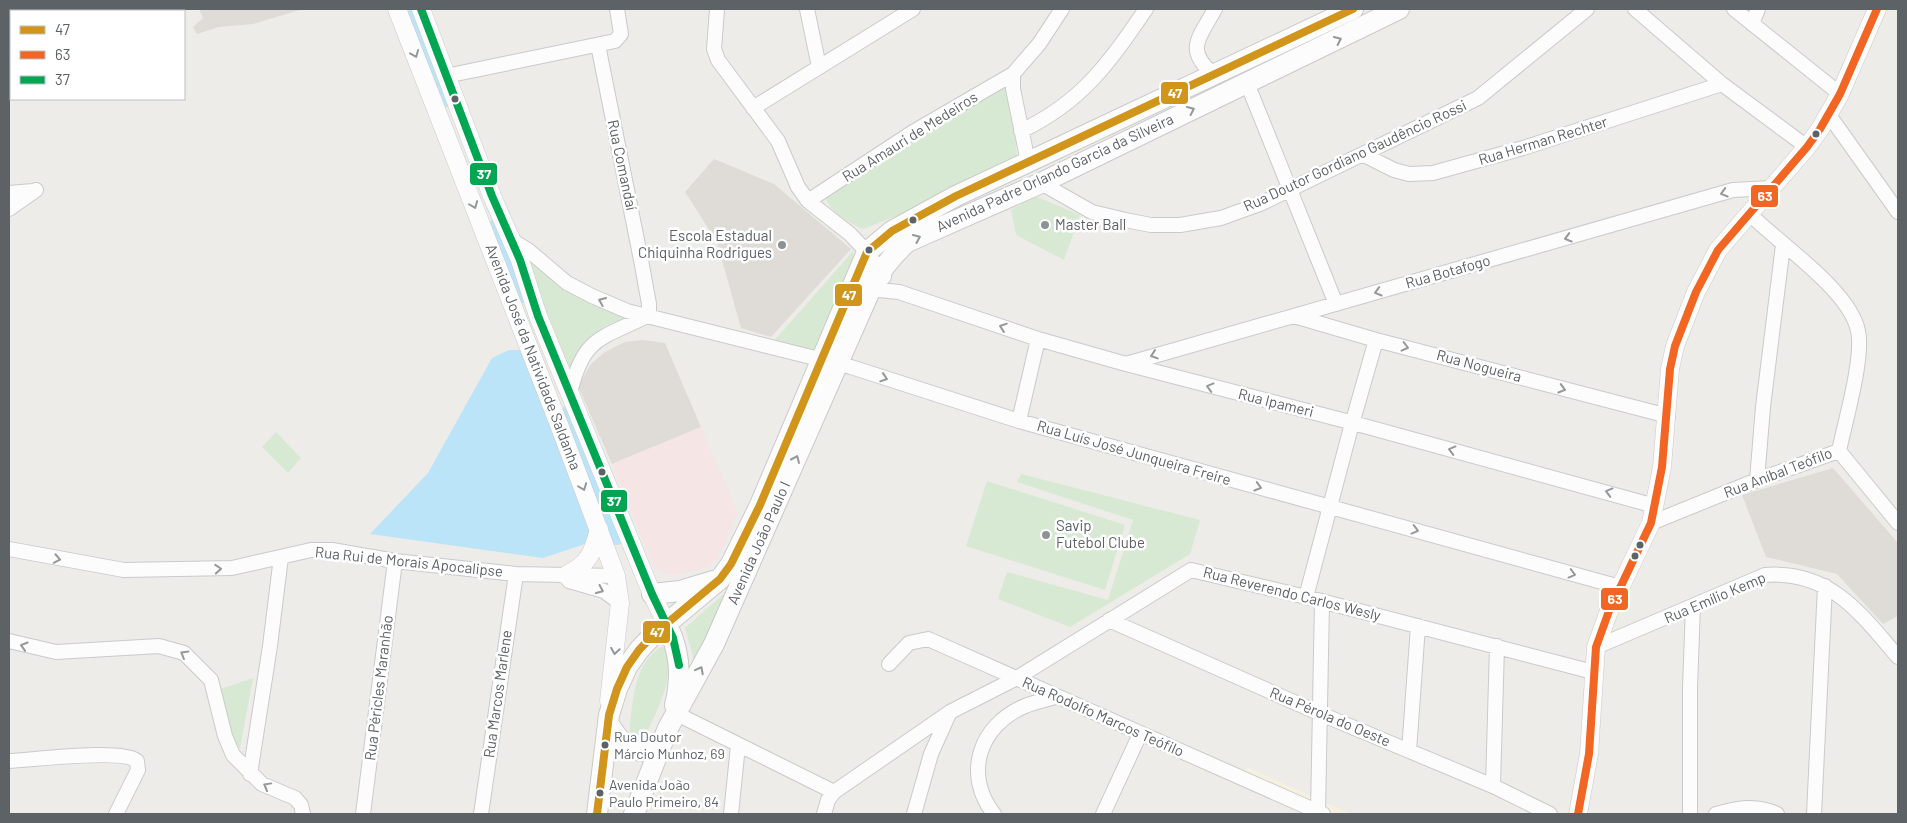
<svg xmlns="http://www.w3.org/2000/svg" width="1907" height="823" viewBox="0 0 1907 823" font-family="Barlow,sans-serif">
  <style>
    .commercial { fill: #f6f0e1 }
    .education { fill: #dfdcd7 }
    .medical { fill: #f5e6e5 }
    .green { fill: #d7e9d3 }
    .water { fill: #bbe4f8 }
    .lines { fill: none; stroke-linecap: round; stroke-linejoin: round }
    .canal { stroke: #bbe4f8; stroke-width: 12 }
    .minor-casing { stroke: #cacaca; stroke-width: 16 }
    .tertiary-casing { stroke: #cacaca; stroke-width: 19 }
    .secondary-casing { stroke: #cacaca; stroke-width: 22 }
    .minor { stroke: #fcfcfc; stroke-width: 14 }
    .tertiary { stroke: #fcfcfc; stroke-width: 18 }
    .secondary { stroke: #fcfcfc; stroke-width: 20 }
    .bus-1-casing { stroke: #fff; stroke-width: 11 }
    .bus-2-casing { stroke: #fff; stroke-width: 11 }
    .bus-3-casing { stroke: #fff; stroke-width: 11 }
    .bus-1 { stroke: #d0951a; stroke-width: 8 }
    .bus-2 { stroke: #f26522; stroke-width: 8 }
    .bus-3 { stroke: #00a651; stroke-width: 8 }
    .oneway { stroke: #95989a }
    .bus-dot { fill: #5d6266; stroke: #fff; stroke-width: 2 }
    .poi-dot { fill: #8f9294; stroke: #fff; stroke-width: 2 }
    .labels { text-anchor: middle; stroke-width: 5; stroke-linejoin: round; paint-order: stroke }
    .bus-label { font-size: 14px; fill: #5d6266; stroke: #fff; text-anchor: start }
    .street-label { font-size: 15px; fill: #5d6266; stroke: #fff }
    .poi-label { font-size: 15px; fill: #5d6266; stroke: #fff; text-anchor: start }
    .line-badge { stroke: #fff; stroke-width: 2 }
    .badge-label { font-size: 14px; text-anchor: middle; font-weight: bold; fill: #fff }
  </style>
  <rect width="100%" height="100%" fill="#edece8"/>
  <!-- commercial -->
  <path class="commercial" d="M1247,767L1351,814H1306L1238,783Z"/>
  <!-- education -->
  <path class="education" d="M199,9H303L253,24L219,27L197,34L193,27L203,18Z
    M714,159L774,184L851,249L771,337L741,328L717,242L685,192Z
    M643,340L665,343L701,427L612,464L578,386L591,364L605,352L625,342Z
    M1833,468L1898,543V616L1883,624L1837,574L1766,557L1742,495Z"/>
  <!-- medical -->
  <path class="medical" d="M701,427L738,513L717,559L704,568L686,573L668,575L654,567L612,464Z"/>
  <!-- green -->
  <path class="green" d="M1004,83L1015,138L1017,157L918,207L863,229C850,224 823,208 825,191Z
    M1035,196L1080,215L1064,260L1016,235L1011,210Z
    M853,251V261L815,350L775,340Z
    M526,257L630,317C590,329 582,340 569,378Z
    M276,432L301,458L288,473L262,447Z
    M1021,474L1200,520L1190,554L1070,627L998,599L1007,572L1108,600L1133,520L1017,482Z
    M987,481L1125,525L1105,590L966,546Z
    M726,592L695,677L693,656L685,628Z
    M663,646C680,670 655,714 645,737L636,739L630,733V726C633,698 635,661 663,646Z
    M253,678L240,748L234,749L221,689Z"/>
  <!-- water -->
  <path class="water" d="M509,350H519L526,358L594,541L543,558L370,534L428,473L492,358Z"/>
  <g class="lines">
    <!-- canal -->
    <path class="canal" d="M408,9L447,101
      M496,224L524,297
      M568,411L617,539"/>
    <defs>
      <path id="minor" d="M717,9L714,49L718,60L778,141L798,187L808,201L850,234L867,252L884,277
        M807,9L819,67
        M1635,9L1722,84L1807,147
        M1734,9L1840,94
        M1752,24L1758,9
        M598,45L641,260L649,304V315
        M1213,74C1184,49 1200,37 1215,9
        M446,76L615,41L621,34L617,9
        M1247,83L1336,304
        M753,108L913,9
        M1829,115L1898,212
        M1021,131C1082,102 1109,63 1146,9
        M1364,155L1394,170L1409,174L1433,173L1523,148L1722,84
        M1028,162L1013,89V74L1039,44L1062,9
        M1041,183L1092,212L1130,221L1151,225H1180L1221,218L1260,204L1478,98L1587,9
        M9,193L33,191
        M808,201L913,132L1013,74
        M9,209L36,190
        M510,239L528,250L567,283L592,296L627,311L851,367L1019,421L1620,587
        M864,293L879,290L899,292L1038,339L1126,364L1346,421L1655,506
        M1294,316L1376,340L1668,416
        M1126,364L1733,190L1772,188
        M570,393C584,335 602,339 649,315
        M1019,421L1038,339
        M1839,451L1898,523
        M1757,480L1763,407L1783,245
        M1651,523L1757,480L1839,451C1845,422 1864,357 1858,331C1850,290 1779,244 1750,214
        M9,549L124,570L232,568L311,550H332L395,561L516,574L616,576
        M569,581L604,591L620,603
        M1306,597L1350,431L1376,340
        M1109,620L1321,714L1493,786L1550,814
        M9,641L56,652L159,646L184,653L211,680L225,736L233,755L262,784L295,798L301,805L303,814
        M1596,647L1765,575C1830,570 1860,613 1898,657
        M889,664L909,643L928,639L1323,814
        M677,714L834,792
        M1409,751L1418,626
        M9,761C33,760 122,748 137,761L138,770L116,814
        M250,774L270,646L281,557
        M1493,786L1497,646
        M1318,812L1322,601
        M363,814L395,561
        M481,814L516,574
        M731,814L738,746
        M824,814L828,800L834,792L950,712L1015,679L1191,570L1306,597L1593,672
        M914,814L931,754L949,714
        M994,814C963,775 979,725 1025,706C1035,702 1045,700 1055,697
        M1103,814L1140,734
        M1690,814V688L1693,606
        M1716,814C1738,808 1756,804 1777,814
        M1814,814L1825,586"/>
      <path id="tertiary" d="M397,9L558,422L616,576L620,603L609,701
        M421,9L492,196L520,260L538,316L652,594L667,625
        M566,575C589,564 593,553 599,529
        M1578,814L1589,754L1596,647L1609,611L1651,523L1662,467L1670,369L1675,346L1696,292L1718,250L1807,147L1820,129L1840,94L1877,9"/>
      <path id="secondary" d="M652,594L680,591L713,581
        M667,625C680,651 682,676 675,705
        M608,723C623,747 629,751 658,753
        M597,814L609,715L617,689L627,667L639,650L653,635L720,579L731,564L760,505L867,252L892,231L956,196L1353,9
        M634,814L668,728L714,644L869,293C879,272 890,258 907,242L1041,183L1399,9"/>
    </defs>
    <!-- minor casing -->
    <use href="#minor" class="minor-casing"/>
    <!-- tertiary casing -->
    <use href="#tertiary" class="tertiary-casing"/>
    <!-- secondary casing -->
    <use href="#secondary" class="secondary-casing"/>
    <!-- minor -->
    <use href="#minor" class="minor"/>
    <!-- tertiary -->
    <use href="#tertiary" class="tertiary"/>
    <!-- secondary -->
    <use href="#secondary" class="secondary"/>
    <defs>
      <path id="bus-1" d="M597,814L609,715L617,689L627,667L639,650L653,635L720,579L731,564L760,505L867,252L892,231L956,196L1353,9"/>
      <path id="bus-2" d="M1578,814L1589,754L1596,647L1609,611L1651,523L1662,467L1670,369L1675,346L1696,292L1718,250L1807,147L1820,129L1840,94L1877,9"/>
      <path id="bus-3" d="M421,9L492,196L520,260L538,316L652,594L673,638L679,665"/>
    </defs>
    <!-- bus-1 casing -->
    <use href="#bus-1" class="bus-1-casing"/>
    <!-- bus-2 casing -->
    <use href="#bus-2" class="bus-2-casing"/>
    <!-- bus-3 casing -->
    <use href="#bus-3" class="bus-3-casing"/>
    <!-- bus-1 -->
    <use href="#bus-1" class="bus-1"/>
    <!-- bus-2 -->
    <use href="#bus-2" class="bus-2"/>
    <!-- bus-3 -->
    <use href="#bus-3" class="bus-3"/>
  </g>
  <!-- one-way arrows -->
  <defs><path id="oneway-chevron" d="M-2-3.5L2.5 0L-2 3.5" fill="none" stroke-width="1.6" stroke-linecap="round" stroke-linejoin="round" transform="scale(1.25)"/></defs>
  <g class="oneway">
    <use href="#oneway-chevron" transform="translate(1338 40) rotate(-25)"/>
    <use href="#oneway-chevron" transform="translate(415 54) rotate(68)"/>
    <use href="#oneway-chevron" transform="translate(1191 110) rotate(-25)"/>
    <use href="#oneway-chevron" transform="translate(1724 193) rotate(164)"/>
    <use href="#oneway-chevron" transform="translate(474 205) rotate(69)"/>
    <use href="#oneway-chevron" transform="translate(917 238) rotate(-24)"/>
    <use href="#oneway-chevron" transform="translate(1568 238) rotate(164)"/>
    <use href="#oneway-chevron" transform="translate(1378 292) rotate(164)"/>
    <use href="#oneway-chevron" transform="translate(602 301) rotate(-157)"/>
    <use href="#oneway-chevron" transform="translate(1003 327) rotate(-161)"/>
    <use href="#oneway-chevron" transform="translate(1405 347) rotate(14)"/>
    <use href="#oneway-chevron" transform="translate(1154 355) rotate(162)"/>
    <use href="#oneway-chevron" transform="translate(884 378) rotate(18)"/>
    <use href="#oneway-chevron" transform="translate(1210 387) rotate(-165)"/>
    <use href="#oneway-chevron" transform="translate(1562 389) rotate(16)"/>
    <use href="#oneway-chevron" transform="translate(1452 450) rotate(-165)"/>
    <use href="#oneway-chevron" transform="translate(796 459) rotate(-66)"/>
    <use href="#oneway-chevron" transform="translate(583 487) rotate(69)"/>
    <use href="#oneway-chevron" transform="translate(1258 487) rotate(16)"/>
    <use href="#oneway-chevron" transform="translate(1609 492) rotate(-165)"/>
    <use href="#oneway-chevron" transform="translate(1415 530) rotate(15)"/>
    <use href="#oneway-chevron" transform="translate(57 559) rotate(11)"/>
    <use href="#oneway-chevron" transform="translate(218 569) rotate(-4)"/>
    <use href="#oneway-chevron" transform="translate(1572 574) rotate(15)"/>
    <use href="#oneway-chevron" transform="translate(600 590) rotate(25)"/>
    <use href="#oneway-chevron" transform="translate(24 646) rotate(-163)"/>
    <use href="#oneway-chevron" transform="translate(615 651) rotate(99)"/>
    <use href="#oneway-chevron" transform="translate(184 654) rotate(-150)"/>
    <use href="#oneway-chevron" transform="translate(700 670) rotate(-62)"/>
    <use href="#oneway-chevron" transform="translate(267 786) rotate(-151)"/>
  </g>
  <!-- markers -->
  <g class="bus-dot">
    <circle cx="455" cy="99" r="4.5"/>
    <circle cx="1816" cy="134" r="4.5"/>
    <circle cx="913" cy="220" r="4.5"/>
    <circle cx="869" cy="250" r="4.5"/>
    <circle cx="602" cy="472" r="4.5"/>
    <circle cx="1640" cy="545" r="4.5"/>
    <circle cx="1635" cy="556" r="4.5"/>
    <circle cx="605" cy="745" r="4.5"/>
    <circle cx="600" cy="793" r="4.5"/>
  </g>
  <g class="poi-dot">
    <circle cx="1045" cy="225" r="5"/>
    <circle cx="782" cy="245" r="5"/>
    <circle cx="1046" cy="535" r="5"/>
  </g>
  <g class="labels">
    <!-- bus labels -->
    <g class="bus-label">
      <text x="614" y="742">Rua Doutor<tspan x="614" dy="17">Márcio Munhoz, 69</tspan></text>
      <text x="609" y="790">Avenida João<tspan x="609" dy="17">Paulo Primeiro, 84</tspan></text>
    </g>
    <!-- street labels -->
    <g class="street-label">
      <text transform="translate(910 137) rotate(-32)" y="5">Rua Amauri de Medeiros</text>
      <text transform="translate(1543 141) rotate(-17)" y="5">Rua Herman Rechter</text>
      <text transform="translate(1355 156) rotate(-25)" y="5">Rua Doutor Gordiano Gaudêncio Rossi</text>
      <text transform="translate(622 165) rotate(78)" y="5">Rua Comandaí</text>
      <text transform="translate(1055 173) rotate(-25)" y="5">Avenida Padre Orlando Garcia da Silveira</text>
      <text transform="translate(1448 272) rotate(-16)" y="5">Rua Botafogo</text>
      <text transform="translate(533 357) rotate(69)" y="5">Avenida José da Natividade Saldanha</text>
      <text transform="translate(1479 366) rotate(15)" y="5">Rua Nogueira</text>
      <text transform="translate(1276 403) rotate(14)" y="5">Rua Ipameri</text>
      <text transform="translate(1134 453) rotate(16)" y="5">Rua Luís José Junqueira Freire</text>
      <text transform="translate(1778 473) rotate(-21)" y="5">Rua Aníbal Teófilo</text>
      <text transform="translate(759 543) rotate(-66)" y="5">Avenida João Paulo I</text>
      <text transform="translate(409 562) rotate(6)" y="5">Rua Rui de Morais Apocalipse</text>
      <text transform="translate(1292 594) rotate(14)" y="5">Rua Reverendo Carlos Wesly</text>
      <text transform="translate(1715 598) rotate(-23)" y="5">Rua Emílio Kemp</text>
      <text transform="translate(379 688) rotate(-83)" y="5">Rua Péricles Maranhão</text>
      <text transform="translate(498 694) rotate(-82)" y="5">Rua Marcos Marlene</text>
      <text transform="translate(1103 717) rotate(24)" y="5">Rua Rodolfo Marcos Teófilo</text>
      <text transform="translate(1330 717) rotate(23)" y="5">Rua Pérola do Oeste</text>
    </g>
    <!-- poi labels -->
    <g class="poi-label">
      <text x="1055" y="230">Master Ball</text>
      <text x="772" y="241" text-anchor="end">Escola Estadual<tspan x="772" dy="17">Chiquinha Rodrigues</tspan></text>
      <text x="1056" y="531">Savip<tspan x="1056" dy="17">Futebol Clube</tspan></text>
    </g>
  </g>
  <g class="line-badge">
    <rect x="1160" y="81" width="29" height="24" rx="5" fill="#d0951a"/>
    <rect x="469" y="162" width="29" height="24" rx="5" fill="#00a651"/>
    <rect x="1750" y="184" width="29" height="24" rx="5" fill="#f26522"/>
    <rect x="834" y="283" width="29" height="24" rx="5" fill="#d0951a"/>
    <rect x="600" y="489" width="28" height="24" rx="5" fill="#00a651"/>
    <rect x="1600" y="587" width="29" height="24" rx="5" fill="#f26522"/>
    <rect x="642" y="620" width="29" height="24" rx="5" fill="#d0951a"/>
  </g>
  <g class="badge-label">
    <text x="1175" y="98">47</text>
    <text x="484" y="179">37</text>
    <text x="1765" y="201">63</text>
    <text x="849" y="300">47</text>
    <text x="614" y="506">37</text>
    <text x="1615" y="604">63</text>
    <text x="657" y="637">47</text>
  </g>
  <!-- border -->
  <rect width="1907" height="823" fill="none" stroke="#5d6266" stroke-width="20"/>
  <!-- legend -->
  <rect x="10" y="10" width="175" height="90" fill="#ffffff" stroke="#bec0c2"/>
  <rect x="20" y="26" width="25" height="8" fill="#d0951a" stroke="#bec0c2"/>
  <text x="55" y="35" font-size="15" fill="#5d6266">47</text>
  <rect x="20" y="51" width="25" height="8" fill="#f26522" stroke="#bec0c2"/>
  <text x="55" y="60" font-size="15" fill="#5d6266">63</text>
  <rect x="20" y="76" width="25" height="8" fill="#00a651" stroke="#bec0c2"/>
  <text x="55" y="85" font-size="15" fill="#5d6266">37</text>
</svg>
